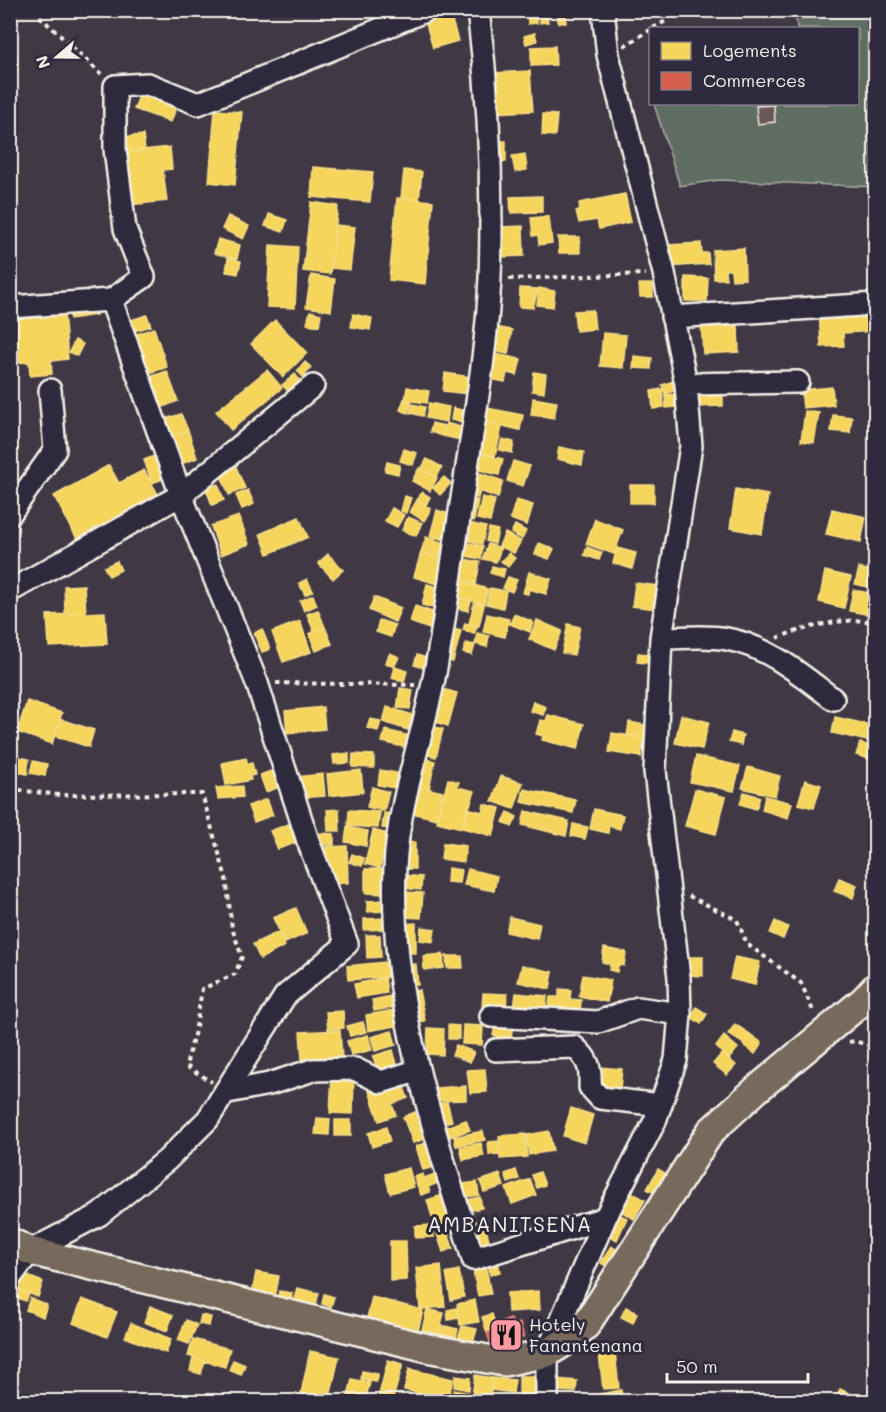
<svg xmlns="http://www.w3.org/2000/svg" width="886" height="1412" viewBox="0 0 886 1412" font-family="Mali,sans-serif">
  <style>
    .green { fill: #5f6d63; stroke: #aaafa6; stroke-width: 1.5 }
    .homes { fill: #f6d55c; stroke: #f5dd86; stroke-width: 1.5 }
    .shops { fill: #d6604d; stroke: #df8c7c; stroke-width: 1.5 }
    .building { fill: #6a5858; stroke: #f4f1e8; stroke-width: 1.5 }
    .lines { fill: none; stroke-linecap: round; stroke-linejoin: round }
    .minor-casing { stroke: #f4f1e8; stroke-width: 26 }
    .major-casing { stroke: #f4f1e8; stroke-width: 32 }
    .path { stroke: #f4f1e8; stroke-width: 4; stroke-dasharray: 4.5 4.5; stroke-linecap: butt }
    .minor { stroke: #2f2a3d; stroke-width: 21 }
    .major { stroke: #77695c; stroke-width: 27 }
    .labels { text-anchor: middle; stroke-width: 6; stroke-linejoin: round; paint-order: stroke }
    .poi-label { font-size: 18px; fill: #f4f1e8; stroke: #2f2a3d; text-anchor: start }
    .quarter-label { font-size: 21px; letter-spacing: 1.5px; fill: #f4f1e8; stroke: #2f2a3d }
  </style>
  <rect width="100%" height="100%" fill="#413845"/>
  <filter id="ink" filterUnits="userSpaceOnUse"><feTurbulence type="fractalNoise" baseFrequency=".0167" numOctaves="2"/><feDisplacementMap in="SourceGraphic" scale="12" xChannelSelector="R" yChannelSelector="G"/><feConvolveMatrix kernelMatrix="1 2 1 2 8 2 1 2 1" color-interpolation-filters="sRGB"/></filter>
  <g filter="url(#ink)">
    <!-- green -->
    <path class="green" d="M795,11H875V187L719,180L680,186L654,104H858V28H797Z"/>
    <!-- homes -->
    <path class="homes" d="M449,10L458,41L433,48L424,17Z
      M527,10H536L537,23L528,24Z
      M539,10H547L548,22L540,23Z
      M558,10H566V23H558Z
      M535,33L537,41L526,44L524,36Z
      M555,46L556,65L531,66V47Z
      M530,71L533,111L493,113L491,73Z
      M141,91L177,105L171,122L134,109Z
      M215,110L242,112L235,185L209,182Z
      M543,114L557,115L555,136L542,135Z
      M143,135L145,150L123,152L121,137Z
      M495,141H506V162L494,161Z
      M170,147L172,169L163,170L167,201L129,205L123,152Z
      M525,154L527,170L515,172L512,156Z
      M313,167L373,172L370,202L311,197Z
      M404,170L422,172L419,200L401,198Z
      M625,194L631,222L599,229L597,220L579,223L576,211L580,210L579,203Z
      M542,196V212L511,213L510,197Z
      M397,198L433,201L425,284L389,280Z
      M311,202L338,206L330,274L303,271Z
      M269,214L287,220L283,232L265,226Z
      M228,216L249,226L243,239L222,229Z
      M549,216L552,243L539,245L538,235L533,236L531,218Z
      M335,225L355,227L350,270L331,268Z
      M523,226L524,256L501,257L499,227Z
      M558,237H580V253H559Z
      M218,239L240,245L237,259L214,253Z
      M701,243L702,253H708L709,264L668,267L667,245Z
      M270,245L298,247L295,308L267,307Z
      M744,248L745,279L732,280L731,270H725L726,279H714L713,250Z
      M228,258L241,261L238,274L226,272Z
      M311,275L335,279L331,311L306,307Z
      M685,277L708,278L707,301H685Z
      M639,284H653V297H640Z
      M520,288L538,289L533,308L519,307Z
      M539,288L555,291L553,307L537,305Z
      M94,303L96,315L70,319L68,307Z
      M875,308L876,331L843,333L844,346L821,347L819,311Z
      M593,310L595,329L576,331L574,311Z
      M310,311L321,314L319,326L307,324Z
      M64,312L68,359L51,361L52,374L30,376L29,362L14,363L11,316Z
      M353,314L372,318L370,330L351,327Z
      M147,315L151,326L134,331L131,320Z
      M275,320L307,353L283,377L251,344Z
      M701,321H715V327L738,326L739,352L703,354Z
      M496,327L512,330L508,354L493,351Z
      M154,328L167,367L144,375L131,336Z
      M603,333L626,335L623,368L600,366Z
      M75,340L83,344L77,356L69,352Z
      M495,354L521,359L517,375L507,373L505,382L490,379Z
      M634,356L652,358L651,369L633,368Z
      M305,362L311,367L303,377L297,371Z
      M267,370L282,388L231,430L216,411Z
      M167,371L178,401L158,409L147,378Z
      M534,372L546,374L544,393L532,391Z
      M445,373L470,377L468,394L443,391Z
      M295,374L301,382L289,392L282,385Z
      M676,380L679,389L665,394L662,385Z
      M407,387L429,391L427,403L405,400Z
      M832,387L834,405L803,408L801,390Z
      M662,389L664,407L653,409L651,391Z
      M723,389V406L695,407L694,390Z
      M674,394L675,407L666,408L665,395Z
      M533,398L557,402L554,418L531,415Z
      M404,399L411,402L408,413L400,410Z
      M429,403L449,407L447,422L426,418Z
      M412,404L425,407L423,416L410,413Z
      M453,408L471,412L469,424L451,420Z
      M487,408L523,415L520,430L484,422Z
      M805,411L819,413L814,443L801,441Z
      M181,414L188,430L168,437L162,420Z
      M833,415L852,417L850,433L831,431Z
      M482,422L502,427L495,456L475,451Z
      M432,423L445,426L443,436L430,432Z
      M446,423L468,429L465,441L443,436Z
      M188,430L197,458L178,465L168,437Z
      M502,439L514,442L512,453L499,450Z
      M559,447L584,452L582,465L557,459Z
      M404,449L417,453L413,465L400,461Z
      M476,452L503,459L499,475L472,468Z
      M157,455L166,478L152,483L144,460Z
      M427,459L442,467L436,477L421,469Z
      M513,461L530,466L523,486L507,481Z
      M234,462L245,488L229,495L218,468Z
      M387,462L400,465L398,474L385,471Z
      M109,465L119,483L144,470L158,494L77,539L54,496Z
      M419,468L437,478L430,491L412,481Z
      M474,471L503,481L498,498L480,491L478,498L466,494Z
      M444,477L451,483L440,495L433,488Z
      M218,484L224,500L212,505L206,489Z
      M630,485H654V503H630Z
      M736,489L768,495L762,534L730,528Z
      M248,490L254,504L242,509L236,495Z
      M422,492L430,497L426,505L417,500Z
      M405,496L411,498L406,513L401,511Z
      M482,497L495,500L490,522L477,519Z
      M466,498L478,500L474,521L462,519Z
      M417,500L431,509L424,521L410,512Z
      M516,500L533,505L527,525L510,519Z
      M392,508L404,515L397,527L385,521Z
      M832,509L866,517L861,542L826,534Z
      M437,510L452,515L445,540L430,536Z
      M239,516L249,544L221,555L211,526Z
      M299,517L308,537L268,554L260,534Z
      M408,517L422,523L416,536L402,530Z
      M595,519L623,530L614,554L586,544Z
      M465,522L486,527L482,544L461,539Z
      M515,525L526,531L522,539L511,533Z
      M489,528L498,530L495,544L486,541Z
      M505,533L521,541L514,553L499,546Z
      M426,537L444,543L439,557L421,552Z
      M459,541L483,546L481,559L456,554Z
      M539,543L554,549L549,559L535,554Z
      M488,544L501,548L496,562L483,559Z
      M587,547L602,553L599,560L584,555Z
      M617,548L636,553L632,569L613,563Z
      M421,552L449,560L441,585L414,577Z
      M509,553L515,558L508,567L501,561Z
      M328,554L343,570L333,579L318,563Z
      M459,558L480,562L476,584L455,580Z
      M117,561L121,570L109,576L104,567Z
      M492,566L505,569L503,577L490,573Z
      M859,568L876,572V589L855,584Z
      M825,571L851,577L844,608L819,602Z
      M529,572L551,579L546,594L529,589L528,594L523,593Z
      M508,577L517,580L512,592L503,588Z
      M307,579L313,591L305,595L299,583Z
      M460,581L488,589L484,604L456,596Z
      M635,583L659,586L656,609L632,606Z
      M427,584L446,589L440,610L422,605Z
      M84,585L86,613L65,614L64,586Z
      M490,588L506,591L503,608L486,604Z
      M853,590L876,594V616L849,611Z
      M313,595L317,605L304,611L300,601Z
      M452,596L471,601L468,611L449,606Z
      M374,597L401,608L395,622L369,610Z
      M474,603L484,605L479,626L469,624Z
      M415,606L441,615L435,631L410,622Z
      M318,610L325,627L314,632L307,614Z
      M105,612L107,644L49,647L47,615Z
      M487,614L509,619L505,637L483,632Z
      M514,614L533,622L530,632L510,624Z
      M379,620L395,625L391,637L376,632Z
      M537,620L562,631L554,650L529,639Z
      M300,621L311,652L283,662L272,632Z
      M465,623L477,627L474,634L463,630Z
      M568,624L580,627L574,655L562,653Z
      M325,627L332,644L316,651L309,634Z
      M447,627L461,631L453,662L442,659Z
      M262,629L270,649L262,652L254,633Z
      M477,633L489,636L487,647L475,644Z
      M466,643L475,645L472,655L463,653Z
      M390,653L399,657L394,667L385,663Z
      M638,653L648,654L647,663L637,662Z
      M417,655L430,659L427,669L414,665Z
      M395,667L407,671L404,682L392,678Z
      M400,688L413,690L410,709L397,708Z
      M439,688L457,693L448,726L429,720Z
      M27,701L62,713L52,744L17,732Z
      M533,702L546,707L543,715L530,711Z
      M323,707L325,729L287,733L285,711Z
      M387,707L413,715L408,730L383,722Z
      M548,715L584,724L578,749L542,740L543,736L536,734L540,720L546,721Z
      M681,715L709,722L702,749L675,743Z
      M835,717L871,725L868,741L832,733Z
      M60,719L94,730L89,747L55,736Z
      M370,719L381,721L378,731L367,728Z
      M629,722L646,725L644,738L627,736Z
      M428,725L443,729L436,757L421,753Z
      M385,730L410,736L408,748L382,742Z
      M732,732L743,735L741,745L729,742Z
      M612,733L644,738L641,757L609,752Z
      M860,743L875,747L872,760L856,755Z
      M349,753V763L334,764L333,755Z
      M353,754L374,755V768L352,767Z
      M10,755L29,759L27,774L10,770Z
      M696,756L740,766L734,791L690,782Z
      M419,757L435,761L429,789L413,785Z
      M246,758L248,764L252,763L255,775L250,776L251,780L226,785L222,763Z
      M33,761L47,764L45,776L30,773Z
      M748,767L780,776L775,796L742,788Z
      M274,770L280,787L266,792L260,775Z
      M361,770L363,792L329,796L327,774Z
      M380,770L397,773L394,788L378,785Z
      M323,774L325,796L297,798L295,777Z
      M501,776L523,783L514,809L492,801Z
      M448,779L459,782L457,787L475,791L462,828L437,822Z
      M805,780L821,785L814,808L798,804Z
      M413,785L443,792L437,819L407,812Z
      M242,786L243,797L218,799L216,788Z
      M372,787L389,792L384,811L367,807Z
      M524,789L576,800L573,813L521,802Z
      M695,789L726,797L716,834L685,826Z
      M744,792L760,797L756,809L740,804Z
      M765,796L792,803L788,818L762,810Z
      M267,799L273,815L254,822L248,806Z
      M484,804L500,808L493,836L462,828L467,808L482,812Z
      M339,809L340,831H328L327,810Z
      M594,809L623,815L620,829L609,826L608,833L590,829Z
      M349,810L380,812L378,828L348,826Z
      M525,811L569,821L566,836L522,825Z
      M508,812L517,817L512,827L503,822Z
      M384,813L397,814L395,829L382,828Z
      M294,822L301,841L278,849L270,831Z
      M573,824L588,827L585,839L571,836Z
      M347,827L368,831L366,846L345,842Z
      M373,830L388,834L380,868L365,864Z
      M320,833L334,834V845H320Z
      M415,842V869H400L399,843Z
      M443,843L466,846L464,862L441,859Z
      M347,846L348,883L325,884L324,847Z
      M352,854L364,858L362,866L349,862Z
      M448,868L461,870L459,883L447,882Z
      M365,869H387V894L365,893Z
      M468,869L497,876L494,891L464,885Z
      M402,875L422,877L421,890L401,888Z
      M839,878L857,885L853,898L834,891Z
      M404,892L423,893L421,918L403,917Z
      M386,900V911L367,912V901Z
      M296,908L307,933L285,943L273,918Z
      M510,917L540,924L537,939L506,932Z
      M386,918L387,929L364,930V919Z
      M775,921L788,927L783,939L770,933Z
      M416,923V953H400L399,924Z
      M421,927L435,929L433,942L420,940Z
      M278,932L285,946L260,959L253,944Z
      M366,935H380L381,957L367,958Z
      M604,948L626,952L624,966L618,965L617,972L609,970L610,964L602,962Z
      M443,954L444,968L424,970L423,956Z
      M446,956H462L463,968H447Z
      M687,957H703V976L687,975Z
      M735,957L760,962L755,985L730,979Z
      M385,962L387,977L348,980L347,966Z
      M416,964L418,985L405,986L403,965Z
      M522,965L553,972L550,989L518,982Z
      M583,975L611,980L607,1002L579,996Z
      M385,978L387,993L357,998L354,984Z
      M559,989L571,990L570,999L581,1000L580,1016L548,1012L550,997H559Z
      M419,990L425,1021L409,1024L404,993Z
      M483,993L507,994L506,1010L482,1008Z
      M516,993L547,996L546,1011L514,1008Z
      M396,995L398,1007L374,1011L372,1000Z
      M696,1007L707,1014L701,1024L691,1017Z
      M394,1010L397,1026L368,1031L366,1015Z
      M343,1011L344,1028L328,1029L326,1012Z
      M363,1022L366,1032L350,1036L347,1026Z
      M496,1023L513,1027L510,1040L493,1035Z
      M735,1024L750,1034L744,1044L728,1034Z
      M448,1025L459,1026V1039H448Z
      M463,1025L483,1026L482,1045L462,1044Z
      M428,1028L444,1029L443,1055L427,1054Z
      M340,1030L342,1058L302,1060L300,1032Z
      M392,1031L396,1045L375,1051L371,1037Z
      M750,1034L762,1043L755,1054L743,1045Z
      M368,1035L372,1050L351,1055L347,1041Z
      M724,1036L738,1048L729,1059L716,1047Z
      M456,1045L474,1052L470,1062L452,1055Z
      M393,1050L397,1064L377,1070L373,1056Z
      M722,1053L736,1065L727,1075L713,1064Z
      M598,1067L622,1069L620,1089L596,1087Z
      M485,1069L487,1092L470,1093L467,1070Z
      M332,1073L354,1074L353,1114L330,1113Z
      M401,1080L408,1098L392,1104L396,1115L379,1121L369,1091Z
      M466,1086V1100L436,1101L435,1088Z
      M447,1101L452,1121L437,1125L432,1106Z
      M571,1108L593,1115L585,1143L563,1136Z
      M415,1112L425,1139L413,1143L403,1117Z
      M317,1118L330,1119L329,1135L315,1134Z
      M335,1120H351V1136H335Z
      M466,1120L470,1130L444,1139L441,1129Z
      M386,1127L390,1141L372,1147L368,1133Z
      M483,1131L485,1140L456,1146L454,1137Z
      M549,1131L553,1151L529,1155L526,1135Z
      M525,1134L527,1157L500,1159L499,1136Z
      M431,1141L438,1166L423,1170L416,1146Z
      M499,1141L500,1154L489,1155L488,1142Z
      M481,1143L484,1156L463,1160L460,1147Z
      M409,1168L414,1187L390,1193L385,1174Z
      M658,1169L668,1175L656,1194L647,1189Z
      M516,1170L519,1179L508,1183L505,1174Z
      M540,1172L545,1185L537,1188L532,1175Z
      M423,1174L424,1178L435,1174L438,1183L428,1187L430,1192L421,1195L414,1177Z
      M500,1174L504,1186L484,1192L480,1181Z
      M530,1179L536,1195L512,1204L506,1188Z
      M477,1182L479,1195L458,1198L455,1185Z
      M623,1187L645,1200L634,1219L612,1206Z
      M443,1195L451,1222L435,1227L427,1200Z
      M480,1197L482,1208L463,1212L461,1201Z
      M614,1212L627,1218L617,1240L604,1234Z
      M483,1219L490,1243L471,1248L464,1225Z
      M434,1225V1237L415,1238V1226Z
      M447,1230L453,1248L443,1252L437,1234Z
      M390,1241H406L407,1280L390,1281Z
      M611,1246L622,1253L612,1270L601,1263Z
      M498,1260L500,1272L490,1275L488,1261Z
      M485,1262L491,1294L478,1296L472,1265Z
      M441,1265L445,1307L420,1309L416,1268Z
      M459,1270L464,1297L451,1300L446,1273Z
      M256,1272L279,1276L274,1303L251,1299Z
      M20,1273L43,1282L38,1297L15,1288Z
      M15,1288L29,1294L26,1301L12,1296Z
      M297,1288L319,1293L314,1311L292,1306Z
      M279,1291L292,1293L291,1304L277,1302Z
      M539,1291L540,1310L508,1312L507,1293Z
      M324,1294L334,1297L331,1307L322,1304Z
      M372,1297L423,1310L418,1331L367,1318Z
      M30,1298L47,1305L43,1317L26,1310Z
      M82,1299L117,1312L107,1337L73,1323Z
      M475,1300L479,1322L460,1325L457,1304Z
      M150,1306L173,1315L167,1331L144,1322Z
      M626,1307L637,1313L633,1323L621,1317Z
      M457,1308L459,1318L448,1320L447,1310Z
      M427,1309L444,1313L439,1334L422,1330Z
      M492,1314L497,1330L487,1333L482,1317Z
      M201,1315L211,1317L209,1326L199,1324Z
      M186,1320L197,1325L189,1344L178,1340Z
      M131,1323L171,1339L166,1353L125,1337Z
      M441,1325L458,1329L456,1338L439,1334Z
      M462,1326L477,1329L473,1343L458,1339Z
      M193,1339L230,1349L225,1367L188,1356Z
      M310,1351L339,1357L329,1402L300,1398Z
      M615,1352L619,1388L603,1389L599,1354Z
      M193,1358L205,1361L201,1374L190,1371Z
      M233,1360L245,1365L241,1375L229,1370Z
      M388,1360L403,1364L392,1402H377Z
      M409,1369L453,1379L448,1400L404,1390Z
      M362,1371L378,1374L376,1382L361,1379Z
      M475,1375L493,1378L490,1398L472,1396Z
      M455,1376L470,1378L469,1390L454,1387Z
      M519,1376H540V1402H519Z
      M493,1378L515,1380L513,1393L491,1390Z
      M352,1379L370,1383L365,1400L348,1396Z
      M557,1379L577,1381L576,1392L556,1391Z
      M840,1389L853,1395L850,1402H835Z
      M454,1390L470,1393L468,1402H452Z
      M621,1390L623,1402H597L595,1395Z"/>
    <!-- shops -->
    <path class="shops" d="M511,1319L513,1325L520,1323L524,1337L492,1348L487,1333L502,1328L500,1322Z"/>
    <!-- building -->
    <path class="building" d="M774,105L775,122L758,124L756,106Z"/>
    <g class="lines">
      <defs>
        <path id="minor" d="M478,10C489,99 493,188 490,277C487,349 474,421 463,492C454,549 447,606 437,662C426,730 398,798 395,868C389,1006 435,1129 473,1259L605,1218
          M10,307L111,300L144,277L125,229L115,149V86L148,84L198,104L427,10
          M672,317L876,304
          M686,384L798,382
          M10,514L55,450L50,390
          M10,591L181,495L313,386
          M661,638C682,638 707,635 727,639C769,647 800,674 833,699
          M491,1016L598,1022L638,1008L680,1014
          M496,1050L574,1047C589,1059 591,1069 590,1087L600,1098L661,1105
          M228,1092L269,1084L313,1070L355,1069L381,1082L416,1071
          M10,1278L30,1251L99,1215L167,1160L208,1119L285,996L347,944L308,841L257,683L181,495L111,300
          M547,1402V1353L605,1218L655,1121L676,1060L680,1014L679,978L655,771L661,638L691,446L686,384L664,273L608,55L603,10"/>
        <path id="major" d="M10,1242L30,1251L432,1349L504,1362L547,1353L573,1337L586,1325L711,1131L756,1090L864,1000L876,987"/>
      </defs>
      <!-- minor casing -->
      <use href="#minor" class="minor-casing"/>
      <!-- major casing -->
      <use href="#major" class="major-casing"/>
      <!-- path -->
      <path class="path" d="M33,10L101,74
        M653,28L666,21L667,10
        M624,46L650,30
        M509,279L645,274
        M777,638C803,628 849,615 876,623
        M276,683L415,685
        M10,789L60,795L202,794L226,878L232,928L242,957L235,974L202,989L196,1027L186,1066L212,1082
        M689,896L737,920L747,944L801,983L814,1013
        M849,1042L855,1041L876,1048"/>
      <!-- minor -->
      <use href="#minor" class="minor"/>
      <!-- major -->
      <use href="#major" class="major"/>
    </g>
  </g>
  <!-- icons -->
  <defs>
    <symbol id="restaurant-square" viewBox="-11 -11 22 22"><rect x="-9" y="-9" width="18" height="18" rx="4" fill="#ff9aa2" stroke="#2f2a3d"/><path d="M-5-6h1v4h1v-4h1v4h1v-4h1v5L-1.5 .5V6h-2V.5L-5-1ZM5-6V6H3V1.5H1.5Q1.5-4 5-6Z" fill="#111"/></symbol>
  </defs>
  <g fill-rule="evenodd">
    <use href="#restaurant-square" x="487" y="1316" width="38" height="38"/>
  </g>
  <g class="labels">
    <!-- poi labels -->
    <g class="poi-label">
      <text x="529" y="1331">Hotely<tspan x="529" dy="21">Fanantenana</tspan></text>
    </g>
    <!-- quarter labels -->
    <g class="quarter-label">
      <text x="510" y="1232">AMBANITSENA</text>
    </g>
  </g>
  <!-- margin -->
  <rect width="886" height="1412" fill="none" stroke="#2f2a3d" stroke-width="36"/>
  <rect x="18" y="18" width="850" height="1376" fill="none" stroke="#f4f1e8" stroke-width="2" filter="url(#ink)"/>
  <!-- legend -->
  <rect x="649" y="27" width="210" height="78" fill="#2f2a3d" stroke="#7e7a81" stroke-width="1.5"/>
  <rect x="661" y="42" width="30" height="18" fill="#f6d55c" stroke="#7e7a81" stroke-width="1.5"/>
  <text x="703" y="57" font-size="18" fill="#f4f1e8">Logements</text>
  <rect x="661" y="72" width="30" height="18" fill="#d6604d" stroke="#7e7a81" stroke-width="1.5"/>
  <text x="703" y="87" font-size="18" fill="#f4f1e8">Commerces</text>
  <!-- north arrow -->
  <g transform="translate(57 57) rotate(250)" stroke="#2f2a3d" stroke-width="4.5" paint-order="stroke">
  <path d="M0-4.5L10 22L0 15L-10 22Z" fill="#f4f1e8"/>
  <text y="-9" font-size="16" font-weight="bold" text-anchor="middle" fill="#f4f1e8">N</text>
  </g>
  <!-- scale -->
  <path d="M667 1373v9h141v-9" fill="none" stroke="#f4f1e8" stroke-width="3"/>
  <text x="676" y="1373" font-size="18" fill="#f4f1e8" stroke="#2f2a3d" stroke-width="4.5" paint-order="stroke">50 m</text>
</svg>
